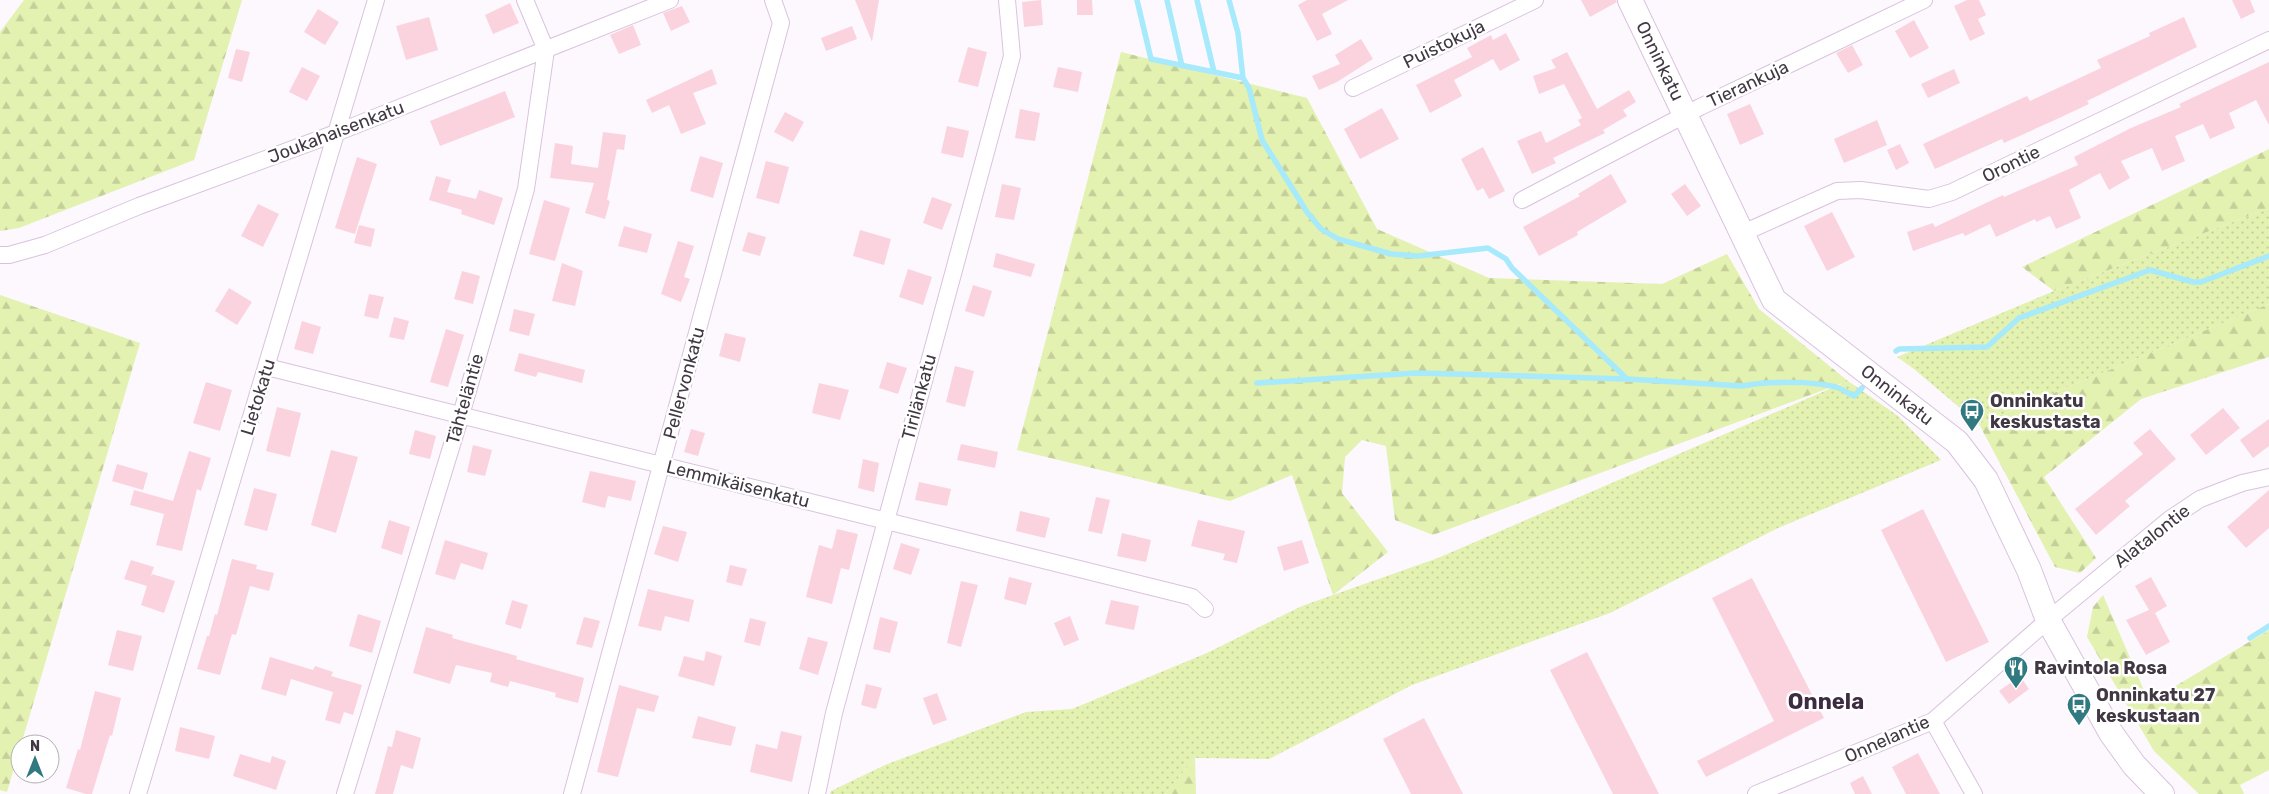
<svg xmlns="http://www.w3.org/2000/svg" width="2269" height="794" viewBox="0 0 2269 794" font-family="Rubik,sans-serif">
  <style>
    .grass { fill: url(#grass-dots) }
    .forest { fill: url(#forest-firs) }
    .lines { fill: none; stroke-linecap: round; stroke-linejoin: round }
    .stream { stroke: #a6eafb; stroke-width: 5.5 }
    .building { fill: #fbd3de }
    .street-casing { stroke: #d9c2df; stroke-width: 18 }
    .secondary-casing { stroke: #d9c2df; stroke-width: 26 }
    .street { stroke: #fff; stroke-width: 16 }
    .secondary { stroke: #fff; stroke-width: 24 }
    .labels { text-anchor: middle; stroke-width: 5; stroke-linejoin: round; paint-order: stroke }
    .street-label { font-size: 18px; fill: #413844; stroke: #fff }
    .poi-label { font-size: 18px; font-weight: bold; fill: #413844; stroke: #fff; text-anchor: start }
    .district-label { font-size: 22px; font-weight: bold; fill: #3d2b42; stroke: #fff }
  </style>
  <defs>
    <pattern id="grass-dots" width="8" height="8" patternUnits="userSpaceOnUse" patternTransform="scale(1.25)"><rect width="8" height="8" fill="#e3f1b1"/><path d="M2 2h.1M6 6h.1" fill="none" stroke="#c4cf99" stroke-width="1.8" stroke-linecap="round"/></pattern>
    <pattern id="forest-firs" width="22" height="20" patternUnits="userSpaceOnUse" patternTransform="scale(1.25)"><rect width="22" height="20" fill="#e3f1b1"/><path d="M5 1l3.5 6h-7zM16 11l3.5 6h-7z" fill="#c4cf99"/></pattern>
  </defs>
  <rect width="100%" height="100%" fill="#fcf8fe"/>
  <!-- grass -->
  <path class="grass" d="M2269,208V304L1979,424L1914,369L1897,357L2054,291Z
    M1848,381L1898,416L1941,460L1778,528L1610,613L1412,685L1269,759L1195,758L1165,794H830L831,791L885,765L1026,712L1072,709L1207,653L1302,606L1438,558Z"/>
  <!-- forest -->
  <path class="forest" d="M24,0H242L194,160L19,228L0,231V32Z
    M1121,52L1307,98L1377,229L1489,278L1662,284L1727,254L1759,309L1848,381L1433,535L1395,520L1386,446L1362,440L1345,457L1342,493L1388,552L1333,595L1292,475L1230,501L1017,450Z
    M2269,149V208L2054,291L2022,267Z
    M0,295L140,343L7,792L0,790Z
    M2269,304V357L2141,399L2044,477L2096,558L2080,573L2055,567L1979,424Z
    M2103,595L2149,702L2269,630V770L2240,785L2244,794H2199L2154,751L2087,637L2093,607Z
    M1195,758L1196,794H1165Z"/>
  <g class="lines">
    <!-- stream -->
    <path class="stream" d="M1137,0L1151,59L1243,78
      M1167,0L1182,66
      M1197,0L1214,72
      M1229,0L1238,33L1243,78L1249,88L1262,140L1307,212L1321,229L1338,239L1391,254L1418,256L1488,248L1506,259L1512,268L1627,379
      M1896,351L1899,349L1987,347L2019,318L2150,270L2193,282H2201L2269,256
      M1257,383L1417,373L1627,379L1742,386C1766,381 1813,381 1836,387C1842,389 1848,393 1854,396L1862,388
      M2250,638L2269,626"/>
  </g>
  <!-- building -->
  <path class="building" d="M855,0H879L872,42Z
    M1041,0L1043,25L1024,27L1022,2Z
    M1077,0H1092L1093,15H1077Z
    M1307,0H1348L1322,14L1332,34L1317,41L1298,5Z
    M1581,0H1616L1617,2L1590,17Z
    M1967,0H1979L1986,15L1978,19L1985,34L1970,41L1954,6Z
    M2232,0H2250L2255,12L2241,19Z
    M510,3L519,23L493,34L485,15Z
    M682,6L690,22L671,31L663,13Z
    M318,9L339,22L325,45L304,32Z
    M429,17L438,50L406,60L396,26Z
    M2184,17L2197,47L2087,101L2089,104L2057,119L2004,143L2002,139L1935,169L1923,144L2027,96L2030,101L2101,68L2097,60L2150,36L2149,33Z
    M1914,20L1929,48L1910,58L1895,31Z
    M633,25L641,45L619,54L610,35Z
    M852,26L857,39L826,51L821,38Z
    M1506,33L1520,60L1500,71L1493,59L1454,80L1462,96L1430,113L1416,85L1472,57L1467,48L1491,35L1493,40Z
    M1361,39L1373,59L1337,82L1319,90L1312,76L1340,64L1335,55Z
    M1852,45L1863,65L1848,73L1836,53Z
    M968,47L987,52L978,87L958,82Z
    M236,49L250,52L242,82L228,78Z
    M1567,52L1597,109L1629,90L1636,102L1623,110L1627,116L1603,130L1605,133L1553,158L1556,163L1532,174L1517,141L1541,131L1546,143L1581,125L1578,120L1582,118L1564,84L1539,94L1533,76L1556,68L1551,60Z
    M2269,62V125L2256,100L2229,113L2235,128L2210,139L2203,124L2175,136L2185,161L2162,171L2152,148L2121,161L2130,178L2109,190L2100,173L2069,190L2081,218L2056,229L2050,216L2036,222L2035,219L1996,237L1990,224L1965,236L1963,233L1913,251L1907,232L1933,223L1935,227L2003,195L2004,197L2078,165L2074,157L2131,128L2181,107L2179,104Z
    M302,67L320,76L307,101L289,92Z
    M1058,67L1082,72L1078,92L1053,87Z
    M712,69L717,84L693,93L706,124L681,134L669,105L652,113L646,100Z
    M1954,69L1960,83L1928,98L1921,84Z
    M505,91L515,117L440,146L430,121Z
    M1750,104L1764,134L1740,145L1727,114Z
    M1382,108L1399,139L1360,159L1344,129Z
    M1020,109L1040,113L1035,141L1015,138Z
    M785,112L804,122L793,142L774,132Z
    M1877,120L1887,145L1844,163L1834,139Z
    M947,126L969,131L963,158L941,153Z
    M603,132L626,135L624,150L617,149L607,200L610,201L605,219L585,213L594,183L550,178L555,143L573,146L571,164L598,168Z
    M1900,144L1909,163L1896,170L1887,150Z
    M1483,147L1505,191L1489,199L1483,188L1477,191L1461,159Z
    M700,156L723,163L713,198L690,191Z
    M357,157L377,164L355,234L335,228Z
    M766,161L789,167L779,204L756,198Z
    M1611,174L1627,202L1577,232L1578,235L1539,256L1523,227L1580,196L1578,194Z
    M436,176L451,180L447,192L476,199L479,190L503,198L494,225L461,214L462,210L429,200Z
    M1002,184L1021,188L1014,220L995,217Z
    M1685,184L1701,206L1687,216L1671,194Z
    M932,197L952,204L942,230L923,223Z
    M544,200L570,208L555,261L529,254Z
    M258,204L279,214L263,247L241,236Z
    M1832,212L1855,257L1827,271L1804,226Z
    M359,225L375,229L371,247L354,243Z
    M624,226L652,234L647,253L618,246Z
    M860,230L891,239L884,265L853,256Z
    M748,232L766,237L760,256L742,251Z
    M678,241L694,246L684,277L690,279L681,302L661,294Z
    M996,253L1035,264L1031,277L993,267Z
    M562,263L583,271L575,306L552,301Z
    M908,269L932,277L923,305L899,297Z
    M462,271L480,276L473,304L454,299Z
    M973,285L992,291L984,317L965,311Z
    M229,288L252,302L237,325L215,311Z
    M369,294L384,297L378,319L364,316Z
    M514,309L535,314L529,336L509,331Z
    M394,317L409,321L404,340L389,337Z
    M302,321L321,327L313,354L294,349Z
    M446,329L464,335L448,387L430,382Z
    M725,333L746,338L740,362L719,356Z
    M519,353L585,370L582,383L538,372L536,377L514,371Z
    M887,362L907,368L898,394L879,388Z
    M955,366L974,371L965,407L946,402Z
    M206,382L232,390L220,431L193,423Z
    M819,383L849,390L840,420L812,413Z
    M277,407L301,413L290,457L266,451Z
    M2223,408L2240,428L2206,455L2190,435Z
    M2269,419V446L2253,458L2240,440Z
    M691,429L705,433L698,456L684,452Z
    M2150,429L2176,459L2125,501L2130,506L2096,535L2075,509L2143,454L2133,443Z
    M415,430L436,436L430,459L409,454Z
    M961,444L998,452L995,468L957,460Z
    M473,445L492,450L485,476L467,472Z
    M331,450L358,457L336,533L311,525Z
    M189,451L211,458L201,491L197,489L182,551L156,545L164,514L130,505L134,490L173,501Z
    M863,459L879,463L874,492L858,488Z
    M117,464L148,473L143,490L112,481Z
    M590,471L636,481L631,501L608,496L605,508L582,502Z
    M919,482L951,489L947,506L915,500Z
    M254,488L277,494L267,531L244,525Z
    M2269,490V528L2246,548L2227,527Z
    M1096,497L1110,500L1102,534L1088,531Z
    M1923,509L1989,642L1946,662L1881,530Z
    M1020,511L1050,518L1045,538L1016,531Z
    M389,520L410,527L402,555L381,548Z
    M1198,520L1245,531L1237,563L1223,560L1225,554L1191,546Z
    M663,526L687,532L678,562L654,554Z
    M837,529L858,534L849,570L841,568L832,604L806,597L819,545L832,549Z
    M1122,533L1151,540L1146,562L1117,556Z
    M445,540L488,553L483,570L461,563L455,580L435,574Z
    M1302,540L1309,563L1284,571L1277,547Z
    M901,543L920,549L911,575L893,569Z
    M232,559L257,565L256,569L274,573L269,591L250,586L236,635L232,634L220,675L197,669L207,636H209L215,614L217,615Z
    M131,560L154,567L150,578L152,574L175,581L164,613L141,605L147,586L124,579Z
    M730,565L747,569L742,586L726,582Z
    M1009,577L1032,583L1026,605L1004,599Z
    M2151,577L2167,606L2155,613L2170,642L2146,655L2126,620L2149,610L2135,586Z
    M1752,578L1824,718L1706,777L1697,761L1774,721L1712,598Z
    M961,581L978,585L961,647L947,643Z
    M648,589L694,600L689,622L665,616L661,631L638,626Z
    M512,600L528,605L521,629L505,624Z
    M1111,600L1139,606L1134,630L1105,624Z
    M358,614L381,621L372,653L349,646Z
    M1070,616L1079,640L1064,646L1054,623Z
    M584,617L600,621L592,648L576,644Z
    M880,617L898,622L890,653L873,649Z
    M750,618L766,622L760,646L744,642Z
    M426,627L453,635L452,638L517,656L516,659L584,678L578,703L555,697L556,693L510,681L508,687L490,682L492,673L456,665L450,684L413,673Z
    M117,630L142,636L133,671L108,665Z
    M808,637L828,642L818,675L799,669Z
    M706,651L722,656L714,686L678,676L684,656L704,661Z
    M1587,652L1659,794H1613L1550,670Z
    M270,657L313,670L315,666L333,672L331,676L362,685L353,715L344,712L340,724L325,720L333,692L291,679L286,696L261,689Z
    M2020,676L2029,689L2009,704L1999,691Z
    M866,684L882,688L876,709L861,705Z
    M619,685L659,696L654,712L637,708L618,777L597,772Z
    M95,691L121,698L112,736L110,735L92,794H86L66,788L78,749L80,750Z
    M937,693L947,720L933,725L923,698Z
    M698,716L736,727L731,746L692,738Z
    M1424,718L1463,794H1411L1383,739Z
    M180,727L215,736L209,759L175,751Z
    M396,730L421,738L413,769L401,765L393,794H375L388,746L392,747Z
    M781,731L802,736L792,782L750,772L756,744L777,749Z
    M1918,753L1940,794H1906L1892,767Z
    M240,754L270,763L272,756L286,761L276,790L233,776Z
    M1863,776L1872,794H1855L1850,783Z"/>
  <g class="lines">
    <defs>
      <path id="street" d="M1353,88L1535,0
        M1522,200L1700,107L1924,0
        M1743,233L1837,191L1861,190L1929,199L1952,192L2269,40
        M0,255H9L45,245L139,206L336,133L670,0
        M267,367L1192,597L1205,609
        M1933,721L1974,794
        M138,794L376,0
        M345,794L461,415L526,189L546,50L525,0
        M572,794L781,23L773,0
        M817,794L834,713L1012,56L1007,0
        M1756,794L1933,721L2048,620L2170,519L2200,499L2242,483L2269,477"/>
      <path id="secondary" d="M1630,0L1774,300L1957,442L1986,480L2029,570L2048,620L2111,733L2134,765L2162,794"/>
    </defs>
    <!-- street casing -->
    <use href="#street" class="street-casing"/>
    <!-- secondary casing -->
    <use href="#secondary" class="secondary-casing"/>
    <!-- street -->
    <use href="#street" class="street"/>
    <!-- secondary -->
    <use href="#secondary" class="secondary"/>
  </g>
  <!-- icons -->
  <defs>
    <symbol id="bus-pin" viewBox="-11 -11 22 30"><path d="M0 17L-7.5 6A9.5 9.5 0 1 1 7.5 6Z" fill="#307980" stroke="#fff"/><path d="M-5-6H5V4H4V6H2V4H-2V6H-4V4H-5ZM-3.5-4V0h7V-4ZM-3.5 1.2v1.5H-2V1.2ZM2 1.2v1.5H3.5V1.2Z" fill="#fff"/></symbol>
    <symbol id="restaurant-pin" viewBox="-11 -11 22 30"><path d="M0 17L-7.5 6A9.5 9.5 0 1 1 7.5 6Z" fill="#307980" stroke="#fff"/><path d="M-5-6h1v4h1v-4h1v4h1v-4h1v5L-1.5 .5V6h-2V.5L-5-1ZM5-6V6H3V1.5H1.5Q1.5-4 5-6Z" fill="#fff"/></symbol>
  </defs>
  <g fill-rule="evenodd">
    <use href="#bus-pin" x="1958" y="397" width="28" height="38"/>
    <use href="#restaurant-pin" x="2002" y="654" width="28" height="38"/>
    <use href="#bus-pin" x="2065" y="691" width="28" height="38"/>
  </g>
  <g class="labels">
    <!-- street labels -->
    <g class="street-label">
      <text transform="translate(1444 44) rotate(-26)" y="6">Puistokuja</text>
      <text transform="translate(1660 61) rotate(64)" y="6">Onninkatu</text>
      <text transform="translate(1748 84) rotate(-25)" y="6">Tierankuja</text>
      <text transform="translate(336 132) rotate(-21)" y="6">Joukahaisenkatu</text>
      <text transform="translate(2011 164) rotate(-26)" y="6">Orontie</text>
      <text transform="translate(684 383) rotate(-75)" y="6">Pellervonkatu</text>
      <text transform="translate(1897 395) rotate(38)" y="6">Onninkatu</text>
      <text transform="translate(258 397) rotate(-73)" y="6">Lietokatu</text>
      <text transform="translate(919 397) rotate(-75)" y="6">Tirilänkatu</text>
      <text transform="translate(465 399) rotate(-74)" y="6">Tähteläntie</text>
      <text transform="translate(738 484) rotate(14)" y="6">Lemmikäisenkatu</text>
      <text transform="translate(2152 536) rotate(-38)" y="6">Alatalontie</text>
      <text transform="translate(1887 739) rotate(-24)" y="6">Onnelantie</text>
    </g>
    <!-- poi labels -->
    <g class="poi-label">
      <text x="1990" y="407">Onninkatu<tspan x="1990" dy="21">keskustasta</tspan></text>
      <text x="2034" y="674">Ravintola Rosa</text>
      <text x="2096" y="701">Onninkatu 27<tspan x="2096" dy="21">keskustaan</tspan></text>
    </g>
    <!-- district labels -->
    <g class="district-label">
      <text x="1826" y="709">Onnela</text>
    </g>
  </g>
  <!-- north arrow -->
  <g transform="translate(35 759)"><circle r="24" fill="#ffffff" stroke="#b3afb4"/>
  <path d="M0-4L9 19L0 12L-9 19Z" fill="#307980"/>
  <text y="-8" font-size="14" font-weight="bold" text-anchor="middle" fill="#413844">N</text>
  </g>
</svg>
